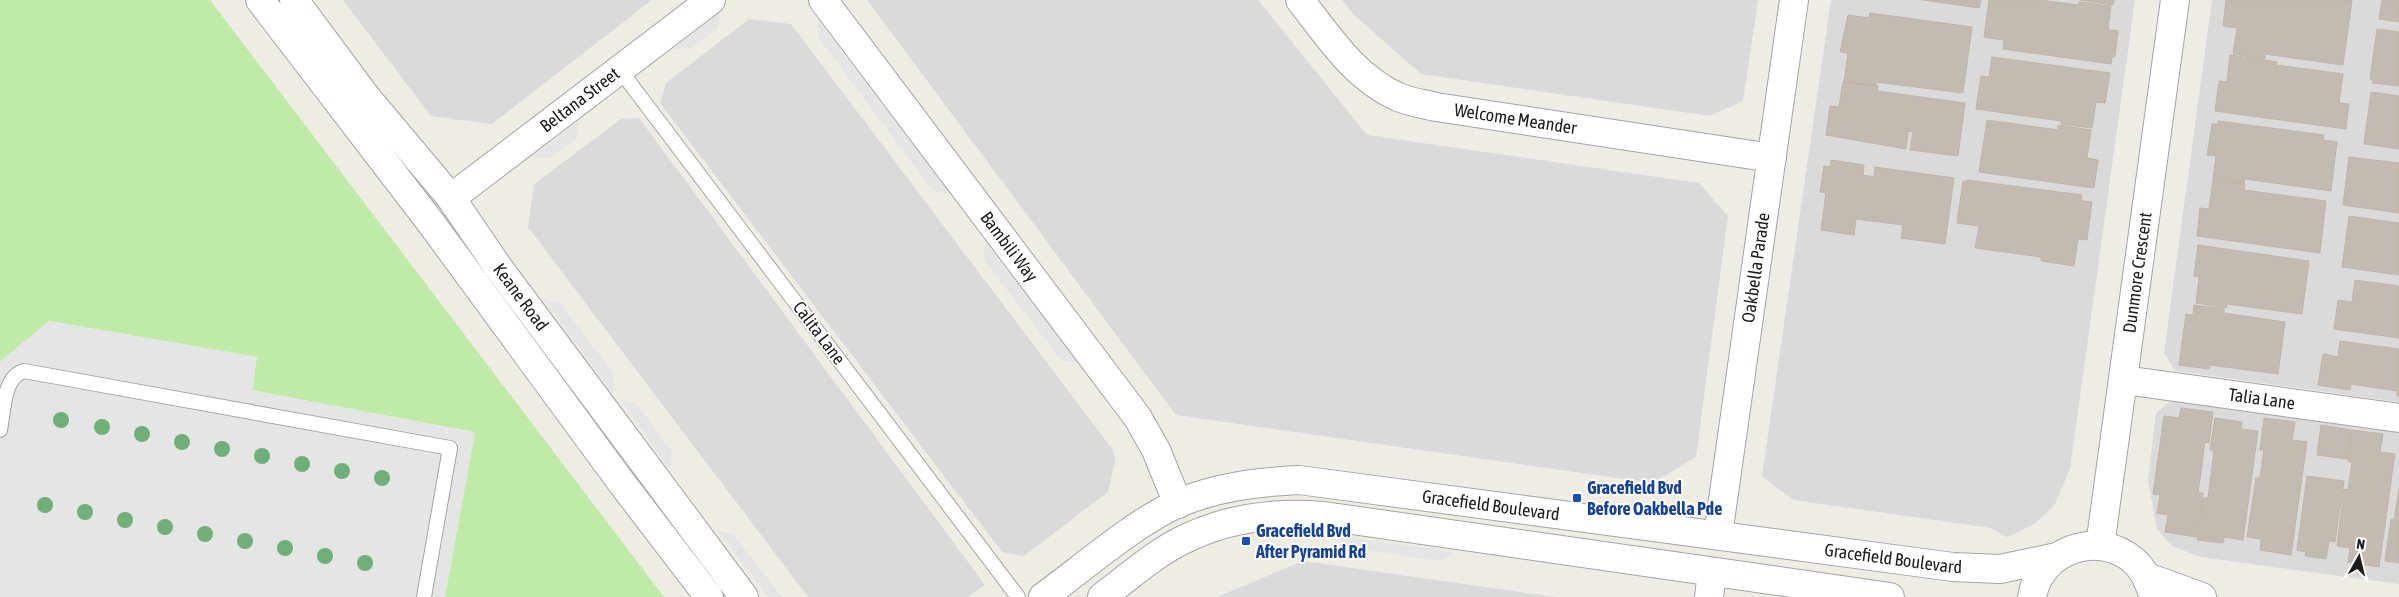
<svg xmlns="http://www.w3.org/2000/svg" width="2399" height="597" viewBox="0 0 2399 597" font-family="'Asap Condensed',sans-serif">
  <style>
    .residential { fill: #dbdada }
    .grass { fill: #c0eaa7 }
    .parking { fill: #e5e5e5 }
    .building { fill: #c3bbb2; stroke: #c0b4a5 }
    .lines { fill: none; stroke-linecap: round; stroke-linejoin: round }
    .service-casing { stroke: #a4a4a4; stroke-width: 16 }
    .minor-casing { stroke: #a4a4a4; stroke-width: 30 }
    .tertiary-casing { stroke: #a4a4a4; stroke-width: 30 }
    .service { stroke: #fff; stroke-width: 14 }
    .minor { stroke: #fff; stroke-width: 28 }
    .tertiary { stroke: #fff; stroke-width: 28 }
    .tree { fill: #70af78 }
    .transit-dot { fill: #1a4fb4; stroke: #fff; stroke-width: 2 }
    .labels { text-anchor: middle; stroke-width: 4; stroke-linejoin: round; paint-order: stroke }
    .street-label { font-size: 18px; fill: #1d1d1d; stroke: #fff }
    .transit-label { font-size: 18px; font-weight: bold; fill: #164399; stroke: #fff; text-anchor: start }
  </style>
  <rect width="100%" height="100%" fill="#efece3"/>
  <!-- residential -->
  <path class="residential" d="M343,0H652L492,124L431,116Z
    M867,0H1258L1367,135L1699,183L1728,216L1696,457L1652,483L1176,415Z
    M1342,0H1758L1743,101L1710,116L1421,74L1354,15Z
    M1831,0H2135L2070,469L2054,506L2034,524L2007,537L1991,528L1793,500L1762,476Z
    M2212,0H2399V402L2176,371L2164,353Z
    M749,19L791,24L1113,450L1115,461L1108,492L1024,556L1002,552L660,103L666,83Z
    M639,118L985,585L968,597H808L528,227L534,184L621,119Z
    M2171,401L2399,431V584L2200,557L2172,546L2157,529L2148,480L2156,413Z
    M1303,561L1556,597H1217Z"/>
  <!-- grass -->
  <path class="grass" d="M0,0H210L664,597H445L474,432L252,390L257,357L49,321L0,362Z"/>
  <!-- parking -->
  <path class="parking" d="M720,11L718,28L691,48L674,49Z
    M818,20L950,193L933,191L818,37Z
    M579,121L575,140L549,158L532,157Z
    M985,242L1078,363L1061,360L984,260Z
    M543,299L560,303L614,374L613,394Z
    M49,321L257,357L252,390L475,433L445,597H0V362Z
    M620,399L637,404L672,452L670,470Z
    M718,531L733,534L782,597H768Z
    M1337,536L1456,552L1440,561L1349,548Z"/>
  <!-- building -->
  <path class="building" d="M1923,0H1981L1979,8Z
    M1989,0H2040L2079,5V2L2111,6L2108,30L2118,31L2115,57H2112L2111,64L2003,49L2004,40L1984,37Z
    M2080,0H2114L2113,5Z
    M2226,0H2352L2343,65L2265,54V59L2233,54L2237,28L2223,26Z
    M2382,0H2399V22L2379,19Z
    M1870,13L1972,27L1963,93L1876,82V86L1844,82L1848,53L1840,52L1848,15L1869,18Z
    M2377,29L2399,32V86L2372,83L2373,80L2370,79Z
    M2230,55L2277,62L2276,65L2343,74L2339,103L2349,104L2346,129L2215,111L2219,81L2227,82Z
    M1992,57L2110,73L2105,103L2096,102L2092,128L2061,124V121L1976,109L1981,76L1989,77Z
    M1843,81L1878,86L1877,91L1965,103L1958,156L1910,150L1913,132L1908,131L1906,149L1826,135L1830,106L1839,107Z
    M2371,92L2399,96V149L2364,144Z
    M1987,120L2058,130V125L2091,130L2087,158L2098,160L2094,188L1979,172Z
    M2218,121L2324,135L2323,140L2337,142L2331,191L2245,179L2244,183L2213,179L2216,156L2207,155L2212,124H2218Z
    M2349,157L2399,163V213L2343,205Z
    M1831,160L1864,165L1863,175L1874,177L1875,167L1954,178L1945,244L1901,238L1903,225L1856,219L1854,235L1821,230L1826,193L1820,192L1824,166L1830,167Z
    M1967,180L2082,195L2081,201L2092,202L2087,240L2078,239L2074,266L2041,261V257L1975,248L1979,226L1957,223L1963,181L1967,182Z
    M2213,180L2245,184L2244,190L2326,201L2320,253L2197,236L2200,208L2209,209Z
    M2349,216L2399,223V275L2342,267Z
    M2198,245L2309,261L2302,314L2227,304L2226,308L2196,303L2199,277L2194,276Z
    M2355,280L2399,286V338L2334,329L2338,300L2352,302Z
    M2194,305L2224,309V313L2285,322L2278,374L2210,365L2209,369L2179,365L2186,314L2193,315Z
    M2340,341L2399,349V396H2397V391L2351,384L2350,390L2318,385L2323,354L2338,357Z
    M2181,408L2213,412L2209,443L2205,442L2198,493H2203L2196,537L2165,532L2168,515L2157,513L2160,495L2153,494L2164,416L2179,418Z
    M2215,418L2242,422L2241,429L2258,431L2243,540L2224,537L2223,543L2197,540L2203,498H2208L2214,451L2210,450Z
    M2264,418L2295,422L2292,440L2307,442L2291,555L2260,550L2261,539L2247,537L2256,478H2260L2264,450H2260Z
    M2321,425L2351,430L2347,459L2317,455Z
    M2352,430L2383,434L2380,452L2395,454L2379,567L2348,562L2350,548L2337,546L2344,489L2348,490L2352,462L2348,461Z
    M2307,476L2344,481L2335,542L2329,541L2326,559L2305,556L2306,552L2297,550Z
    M2399,488V563L2385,561L2391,519L2394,520Z"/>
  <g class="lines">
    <defs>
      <path id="service" d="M620,70L1018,597
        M0,430C4,411 3,377 24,371L450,448L424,597"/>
      <g id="minor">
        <path d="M260,0L431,223L621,482L709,597"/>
        <path id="s1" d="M294,0L367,98L451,198L498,267L744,597"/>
        <path id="s2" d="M823,0L1138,418L1156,450L1178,504"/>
        <path id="s3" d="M1300,0C1329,37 1354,77 1398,97C1410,102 1424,104 1436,107L1772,158"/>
        <path id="s4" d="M451,198L711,0"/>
        <path id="s5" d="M2124,380L2399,418"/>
        <path id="s6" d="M1718,535L1794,0"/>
        <path id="s7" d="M2100,546L2175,0"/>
        <path d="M1709,597L1712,573"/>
      </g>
      <g id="tertiary">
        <path d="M2147,577L2202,597"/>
        <path id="s8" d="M1043,597C1083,568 1135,522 1179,503C1217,487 1257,482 1299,480L1953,567L2000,569L2057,557"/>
        <path d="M1102,597C1129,577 1156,552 1187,538C1231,517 1276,512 1324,516L1890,597"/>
        <path d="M2032,597C2040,550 2097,530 2133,560C2145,570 2149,584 2154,597"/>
      </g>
    </defs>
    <!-- service casing -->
    <use href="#service" class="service-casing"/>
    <!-- minor casing -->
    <use href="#minor" class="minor-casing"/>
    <!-- tertiary casing -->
    <use href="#tertiary" class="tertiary-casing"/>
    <!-- service -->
    <use href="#service" class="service"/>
    <!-- minor -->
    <use href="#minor" class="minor"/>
    <!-- tertiary -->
    <use href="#tertiary" class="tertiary"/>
  </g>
  <!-- trees -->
  <g class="tree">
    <circle cx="61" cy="420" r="8"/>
    <circle cx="102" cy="427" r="8"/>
    <circle cx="142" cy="434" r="8"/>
    <circle cx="182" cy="442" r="8"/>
    <circle cx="222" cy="449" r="8"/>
    <circle cx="262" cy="456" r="8"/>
    <circle cx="302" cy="464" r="8"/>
    <circle cx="342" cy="471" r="8"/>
    <circle cx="382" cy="478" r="8"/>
    <circle cx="45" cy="505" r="8"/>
    <circle cx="85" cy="512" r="8"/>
    <circle cx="125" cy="520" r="8"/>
    <circle cx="165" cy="527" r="8"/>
    <circle cx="205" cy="534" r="8"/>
    <circle cx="245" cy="541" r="8"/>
    <circle cx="285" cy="548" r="8"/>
    <circle cx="325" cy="556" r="8"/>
    <circle cx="365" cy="563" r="8"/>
  </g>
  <!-- markers -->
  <g class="transit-dot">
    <rect x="1572" y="493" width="10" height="10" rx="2.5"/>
    <rect x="1241" y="536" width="10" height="10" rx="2.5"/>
  </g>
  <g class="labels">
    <!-- street labels -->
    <g class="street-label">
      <text dy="6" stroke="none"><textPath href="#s4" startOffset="162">Beltana Street</textPath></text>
      <text dy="6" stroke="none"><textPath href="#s3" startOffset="259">Welcome Meander</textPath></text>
      <text dy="6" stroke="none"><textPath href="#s2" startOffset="309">Bambili Way</textPath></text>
      <text dy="6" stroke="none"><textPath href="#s6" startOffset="270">Oakbella Parade</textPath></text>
      <text dy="6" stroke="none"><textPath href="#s7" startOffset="276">Dunmore Crescent</textPath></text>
      <text dy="6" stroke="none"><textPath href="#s1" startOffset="374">Keane Road</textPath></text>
      <text transform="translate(819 333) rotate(53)" y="6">Calita Lane</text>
      <text dy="6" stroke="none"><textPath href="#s5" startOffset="139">Talia Lane</textPath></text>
      <text dy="6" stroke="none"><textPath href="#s8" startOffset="482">Gracefield Boulevard</textPath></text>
      <text dy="6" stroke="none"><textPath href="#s8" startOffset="888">Gracefield Boulevard</textPath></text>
    </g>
    <!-- transit labels -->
    <g class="transit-label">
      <text x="1587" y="494">Gracefield Bvd<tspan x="1587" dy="21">Before Oakbella Pde</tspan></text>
      <text x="1256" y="537">Gracefield Bvd<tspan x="1256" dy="21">After Pyramid Rd</tspan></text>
    </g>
  </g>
  <!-- north arrow -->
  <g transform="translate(2359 557) rotate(8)" stroke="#ffffff" stroke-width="4" paint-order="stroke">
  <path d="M0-4L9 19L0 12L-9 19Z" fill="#1d1d1d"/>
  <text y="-8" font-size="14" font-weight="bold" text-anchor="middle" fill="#1d1d1d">N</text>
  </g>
</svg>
